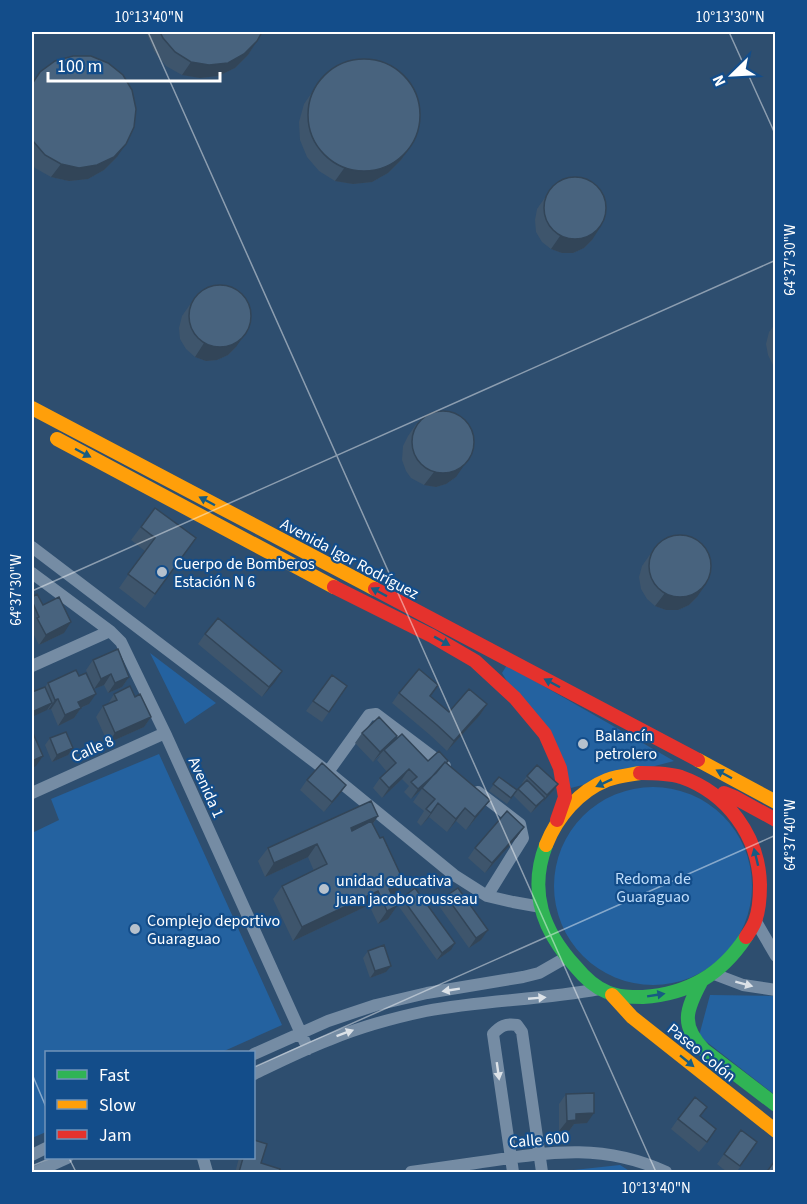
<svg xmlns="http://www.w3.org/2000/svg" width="807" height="1204" viewBox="0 0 807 1204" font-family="'Source Sans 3',sans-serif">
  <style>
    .green { fill: #2462a0 }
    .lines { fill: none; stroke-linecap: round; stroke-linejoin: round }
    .street { stroke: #758ca4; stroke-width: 12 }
    .fast { stroke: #30b455; stroke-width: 14 }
    .slow { stroke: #ff9f0a; stroke-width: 14 }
    .jam { stroke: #e5322d; stroke-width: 14 }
    .wall { fill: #3e556c }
    .shaded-wall { fill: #324558 }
    .building { fill: #48637e; stroke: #324558; stroke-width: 1.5 }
    .oneway { fill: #175c82 }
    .oneway2 { fill: #dce2e8 }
    .ticks { fill: none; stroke: #fff; stroke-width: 1.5; stroke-opacity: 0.45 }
    .poi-dot { fill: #b6c1cd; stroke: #134d8a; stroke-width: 2 }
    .labels { text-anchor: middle; stroke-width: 4.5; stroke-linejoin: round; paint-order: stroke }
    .street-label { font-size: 16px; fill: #fff; stroke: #134d8a }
    .poi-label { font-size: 16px; fill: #fff; stroke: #134d8a; text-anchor: start }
    .park-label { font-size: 16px; fill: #c0defc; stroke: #134d8a }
    .neatline { fill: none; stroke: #fff; stroke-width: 2 }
    .ticks-label { font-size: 15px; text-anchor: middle; fill: #fff }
  </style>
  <rect width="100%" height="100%" fill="#2e4e6f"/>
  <!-- green -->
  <path class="green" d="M150,653L216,703L185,724Z
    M507,665L674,761L571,788L502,673Z
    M159,754L282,1025L222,1052H46V1132L32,1138V833L59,820L51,799Z
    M554 886a99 99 0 1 1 198 0a99 99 0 1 1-198 0Z
    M710,995L775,996V1095L699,1036Z
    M620,1165L631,1172H555Z"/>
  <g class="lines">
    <!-- street -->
    <path class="street" d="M32,547L328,772L454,875L487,896L513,902L541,907
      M32,573L110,631L121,642L165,733L308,1049
      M32,666L110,631
      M328,772L369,715L376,714L445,766
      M478,792L520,824L523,838L487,896
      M32,793L165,733
      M755,920L776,956
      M714,974L743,985L776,990
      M254,1054L328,1021L376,1005L427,993L523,977L539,973L567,957
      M254,1074C279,1062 303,1050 329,1040C360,1027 393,1018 426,1011C483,1000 541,1000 599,989
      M32,1155L46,1148
      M203,1158L207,1172
      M36,1172L67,1158
      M411,1172C437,1168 463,1165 489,1161C553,1151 606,1144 666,1172
      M513,1172L493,1034C500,1026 506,1023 517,1025L522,1032L542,1172"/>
    <!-- fast -->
    <path class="fast" d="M546,845C528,892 543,931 575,966C584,977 594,987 607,992C618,997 631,997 643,997C688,994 721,975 746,937
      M701,982C686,1010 680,1025 704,1050L776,1105"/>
    <!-- slow -->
    <path class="slow" d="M32,408L375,589
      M57,439L334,587
      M698,760L776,802
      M546,845C557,817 579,791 607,780C618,776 629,775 640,773
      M612,995L632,1017L776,1131"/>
    <!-- jam -->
    <path class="jam" d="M334,587L432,636L475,661L515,698L545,734L560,768L565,797L557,820
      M375,589L698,760
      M640,773C653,773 668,773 681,777C727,793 759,836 760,885C760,897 759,911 755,921C753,927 749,932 746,937
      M724,793L734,797L776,820"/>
  </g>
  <!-- wall -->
  <path class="wall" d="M147,32H262L248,55L235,68L218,76L200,78L182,75L166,66L154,51L147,34Z
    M324,75L410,147L401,160L388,173L372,182L353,184L335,181L319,171L307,157L300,140L299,122L304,104Z
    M32,84L117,157L104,170L88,179L69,181L51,177L35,168L32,164Z
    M553,186L592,240L584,248L573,253H562L551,249L542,242L536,232L535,220L537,209Z
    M198,293L236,347L228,355L217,360L206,361L195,357L186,349L180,339L179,328L182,316Z
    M776,323V367L773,365L768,355L766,344L769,332Z
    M417,423L456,477L446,484L436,487L424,485L411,478L406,471L402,460L403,446L408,436Z
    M155,508L196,538L145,608L119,588L145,551L131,540Z
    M658,543L697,597L689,605L678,610H666L655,606L647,599L641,589L639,577L642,566Z
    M32,597L43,605L64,633L39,645L32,631Z
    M205,634L282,671L262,697L198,644Z
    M93,660L129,677L122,687L108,693L104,685L94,689L86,670Z
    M332,675L347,686L322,722L306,711Z
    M48,683L89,704L81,708L74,718L58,726L51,709L48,710V709L32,717V692L45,687Z
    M399,693L431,696L449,712L487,704L480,715L447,751L430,735L392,703Z
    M114,694L135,697L151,717L144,727L108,743L96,717L103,706L108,704Z
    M362,733L397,736L392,743L428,761L447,763L490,800L480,813L466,830L456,821L447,832L429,817L421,826L417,822L424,811L413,802L422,789L411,799L404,792L409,786L402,779L382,798L373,788L380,778L387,772L377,760L381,755L373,762L355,743Z
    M50,738L68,755L52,762L45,745Z
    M527,776L553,791L531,813L513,795L523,784L522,783Z
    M499,777L517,790L507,804L489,791Z
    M307,780L346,785L339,795L324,812L300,790Z
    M378,816L373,824L395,896L393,897L397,906L388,919L378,924L369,905L293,941L273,899L282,886L314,871L308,857L265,877L258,861L268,848Z
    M524,827L517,837L485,873L468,858L475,848Z
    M446,896L481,940L469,948L439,906Z
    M402,898L451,950L437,960L397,904Z
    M368,951L386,972L370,978L363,958Z
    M566,1094L587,1123L574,1124L569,1131H559V1104Z
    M707,1107L700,1116L709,1140L699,1152L671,1129L678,1119Z
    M741,1130L757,1142L736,1173H728L717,1164Z
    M239,1158H254L261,1163L279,1173H235Z"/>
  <!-- shaded-wall -->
  <path class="shaded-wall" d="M257,41L248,55L235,68L218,76L200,78L182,75L191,62Z
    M126,144L117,157L104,170L88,179L69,181L51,177L61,164Z
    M410,147L401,160L388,173L372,182L353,184L335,181L345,167Z
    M601,226L592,240L584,248L573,253H562L551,249L560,236Z
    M245,334L236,347L228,355L217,360L206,361L195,357L204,343Z
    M465,464L456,477L446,484L436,487L424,485L434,472Z
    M706,584L697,597L689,605L678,610H666L655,606L665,593Z
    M71,622L64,633L39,645L46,635Z
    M282,671L275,682L262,697L269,687Z
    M111,674L104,685L94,689L101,679Z
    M129,677L122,687L108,693L115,683Z
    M96,694L89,704L71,712L78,702Z
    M58,699L51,709L48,710L55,700Z
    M52,703L47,710L32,717V712Z
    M487,704L480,715L447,751L454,741Z
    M81,708L74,718L58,726L65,715Z
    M151,717L144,727L108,743L115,733Z
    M397,736L390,746L384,750L373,762L380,752Z
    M73,748L68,755L52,762L57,755Z
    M43,756L36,766L32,768V761Z
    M448,761L441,771L411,799L418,789Z
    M409,769L402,779L382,798L389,788Z
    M558,784L553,791L543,802L547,795Z
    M346,785L339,795L324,812L332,802Z
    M545,798L540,804L531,813L536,806Z
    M490,800L480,813L466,830L475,817Z
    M438,803L429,817L421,826L431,813Z
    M465,808L456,821L447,832L456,819Z
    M378,816L369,829L342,842L351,828Z
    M524,827L517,837L485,873L492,863Z
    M317,844L308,857L265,877L274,863Z
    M404,882L395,896L383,901L389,889Z
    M378,891L369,905L293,941L302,927Z
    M397,906L388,919L378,924L387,911Z
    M488,930L481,940L469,948L476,938Z
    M455,943L451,950L437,960L442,953Z
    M391,966L386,972L370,978L375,971Z
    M594,1113L587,1123L574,1124L569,1131H559L567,1121L576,1114Z"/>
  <!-- building -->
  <path class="building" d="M160,32H262L257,41L244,54L228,63L209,65L191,62L175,52L163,38Z
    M73,56H91L108,63L123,75L132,90L136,109L134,127L126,144L114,157L97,165L79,168L61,164L45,155L33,141L32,138V84L40,72L55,61Z
    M308 115a56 56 0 1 1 112 0a56 56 0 1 1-112 0Z
    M544 208a31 31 0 1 1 62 0a31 31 0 1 1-62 0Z
    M189 316a31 31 0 1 1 62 0a31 31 0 1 1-62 0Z
    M412 442a31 31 0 1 1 62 0a31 31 0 1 1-62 0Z
    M155,508L196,538L155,594L128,574L155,538L141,527Z
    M649 566a31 31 0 1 1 62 0a31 31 0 1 1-62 0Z
    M37,594L43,605L59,597L71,622L46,635L37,618L39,617L32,601V597Z
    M218,618L282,671L269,687L205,634Z
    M118,649L129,677L115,683L111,674L101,679L93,660Z
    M419,669L438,685L430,696L449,712L469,689L487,704L454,741L437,725L399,693Z
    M76,670L79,676L86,673L96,694L78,702L81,708L65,715L58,699L55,700L48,683Z
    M332,675L347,686L329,712L313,701Z
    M130,686L135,697L140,694L151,717L115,733L103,706L117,700L114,694Z
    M45,687L52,703L32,712V692Z
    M379,717L397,736L380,752L362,733Z
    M32,731L43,756L32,761Z
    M66,732L73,748L57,755L50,738Z
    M402,734L428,761L439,751L448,761L446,763L445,762L436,773L418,789L411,782L417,777L409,769L389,788L380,778L396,763L384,750Z
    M445,762L490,800L475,817L465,808L456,819L438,803L431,813L426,809L435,799L422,788Z
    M322,763L346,785L332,802L307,780Z
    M537,765L558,784L547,795L527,776Z
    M499,777L517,790L511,798L493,784Z
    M527,780L545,798L536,806L518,789Z
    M371,801L378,816L351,828L352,831L371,821L380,838L383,837L404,882L389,889L397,906L387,911L378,891L302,927L282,886L327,864L317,844L274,863L268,848Z
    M507,811L524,827L492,863L475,848Z
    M415,888L455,943L442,953L402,898Z
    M458,888L488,930L476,938L446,896Z
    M384,945L391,966L375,971L368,951Z
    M594,1093V1113L576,1114V1120L567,1121L566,1094Z
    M695,1097L707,1107L700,1116L716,1129L707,1142L678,1119Z
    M741,1130L757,1142L740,1166L724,1154Z
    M254,1140L267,1144L261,1163L280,1169L279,1173L239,1172L243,1158H254Z
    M776,1159V1173H766Z"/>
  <!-- one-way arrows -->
  <defs><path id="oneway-solid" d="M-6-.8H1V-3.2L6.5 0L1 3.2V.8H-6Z" transform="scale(1.5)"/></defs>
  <g class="oneway">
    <use href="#oneway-solid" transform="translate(83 453) rotate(28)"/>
    <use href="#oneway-solid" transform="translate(207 501) rotate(-152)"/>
    <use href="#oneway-solid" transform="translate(379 592) rotate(-152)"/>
    <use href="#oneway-solid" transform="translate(442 641) rotate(29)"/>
    <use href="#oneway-solid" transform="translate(552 683) rotate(-152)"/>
    <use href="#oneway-solid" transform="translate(724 774) rotate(-152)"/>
    <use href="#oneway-solid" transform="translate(604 783) rotate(155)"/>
    <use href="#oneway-solid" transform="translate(756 857) rotate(-104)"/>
    <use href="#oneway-solid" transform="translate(656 995) rotate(-9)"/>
    <use href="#oneway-solid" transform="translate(687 1061) rotate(39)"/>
  </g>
  <g class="oneway2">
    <use href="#oneway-solid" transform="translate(744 984) rotate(15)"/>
    <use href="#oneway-solid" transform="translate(451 990) rotate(171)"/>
    <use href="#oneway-solid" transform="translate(537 998) rotate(-5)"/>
    <use href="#oneway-solid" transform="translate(345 1033) rotate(-20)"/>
    <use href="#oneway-solid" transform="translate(498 1071) rotate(82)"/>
  </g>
  <!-- ticks -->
  <path class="ticks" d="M148,32L656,1172M729,32L776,136M32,591L776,260M254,1067L776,835M32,1074L46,1107M69,1158L76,1172M32,1166L51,1158"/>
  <!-- markers -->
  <g class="poi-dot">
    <circle cx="162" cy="572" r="6"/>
    <circle cx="583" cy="744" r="6"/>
    <circle cx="324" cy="889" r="6"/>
    <circle cx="135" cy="929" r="6"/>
  </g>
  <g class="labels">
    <!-- street labels -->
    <g class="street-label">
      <text transform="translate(350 558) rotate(28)" y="6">Avenida Igor Rodríguez</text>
      <text transform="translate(92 748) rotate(-24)" y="6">Calle 8</text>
      <text transform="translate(207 787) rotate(66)" y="6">Avenida 1</text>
      <text transform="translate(702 1052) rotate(39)" y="6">Paseo Colón</text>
      <text transform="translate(539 1139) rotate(-5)" y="6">Calle 600</text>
    </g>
    <!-- poi labels -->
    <g class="poi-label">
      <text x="174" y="569">Cuerpo de Bomberos<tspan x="174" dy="18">Estación N 6</tspan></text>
      <text x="595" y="741">Balancín<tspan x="595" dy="18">petrolero</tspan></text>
      <text x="336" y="886">unidad educativa<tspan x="336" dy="18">juan jacobo rousseau</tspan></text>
      <text x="147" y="926">Complejo deportivo<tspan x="147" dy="18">Guaraguao</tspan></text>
    </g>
    <!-- park labels -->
    <g class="park-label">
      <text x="653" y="884">Redoma de<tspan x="653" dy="18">Guaraguao</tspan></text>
    </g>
  </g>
  <!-- border -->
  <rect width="807" height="1204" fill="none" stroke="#134d8a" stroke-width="66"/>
  <!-- legend -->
  <rect x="45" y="1051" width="210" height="108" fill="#134d8a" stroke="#7194b9" stroke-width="1.5"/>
  <rect x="57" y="1070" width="30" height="9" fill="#30b455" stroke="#7194b9" stroke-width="1.5"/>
  <text x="99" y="1081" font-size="18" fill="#ffffff">Fast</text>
  <rect x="57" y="1100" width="30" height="9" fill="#ff9f0a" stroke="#7194b9" stroke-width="1.5"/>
  <text x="99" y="1111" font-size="18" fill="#ffffff">Slow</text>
  <rect x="57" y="1130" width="30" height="9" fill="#e5322d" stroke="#7194b9" stroke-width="1.5"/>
  <text x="99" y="1141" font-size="18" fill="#ffffff">Jam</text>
  <!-- north arrow -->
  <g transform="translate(732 75) rotate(246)" stroke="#134d8a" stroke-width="4.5" paint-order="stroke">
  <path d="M0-4.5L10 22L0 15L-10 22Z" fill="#ffffff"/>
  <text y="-9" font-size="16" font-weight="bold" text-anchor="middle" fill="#ffffff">N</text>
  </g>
  <!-- scale -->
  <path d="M48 72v9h172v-9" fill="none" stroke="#ffffff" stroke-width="3"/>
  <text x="57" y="72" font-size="18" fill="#ffffff" stroke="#134d8a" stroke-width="4.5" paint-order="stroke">100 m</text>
  <rect x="33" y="33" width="741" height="1138" class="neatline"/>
  <g class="ticks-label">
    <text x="149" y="22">10°13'40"N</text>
    <text x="730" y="22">10°13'30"N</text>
    <text transform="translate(790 260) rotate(-90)" y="5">64°37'30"W</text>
    <text transform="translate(16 590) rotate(-90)" y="5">64°37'30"W</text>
    <text transform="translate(790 835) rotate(-90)" y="5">64°37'40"W</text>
    <text x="656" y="1193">10°13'40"N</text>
  </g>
</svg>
